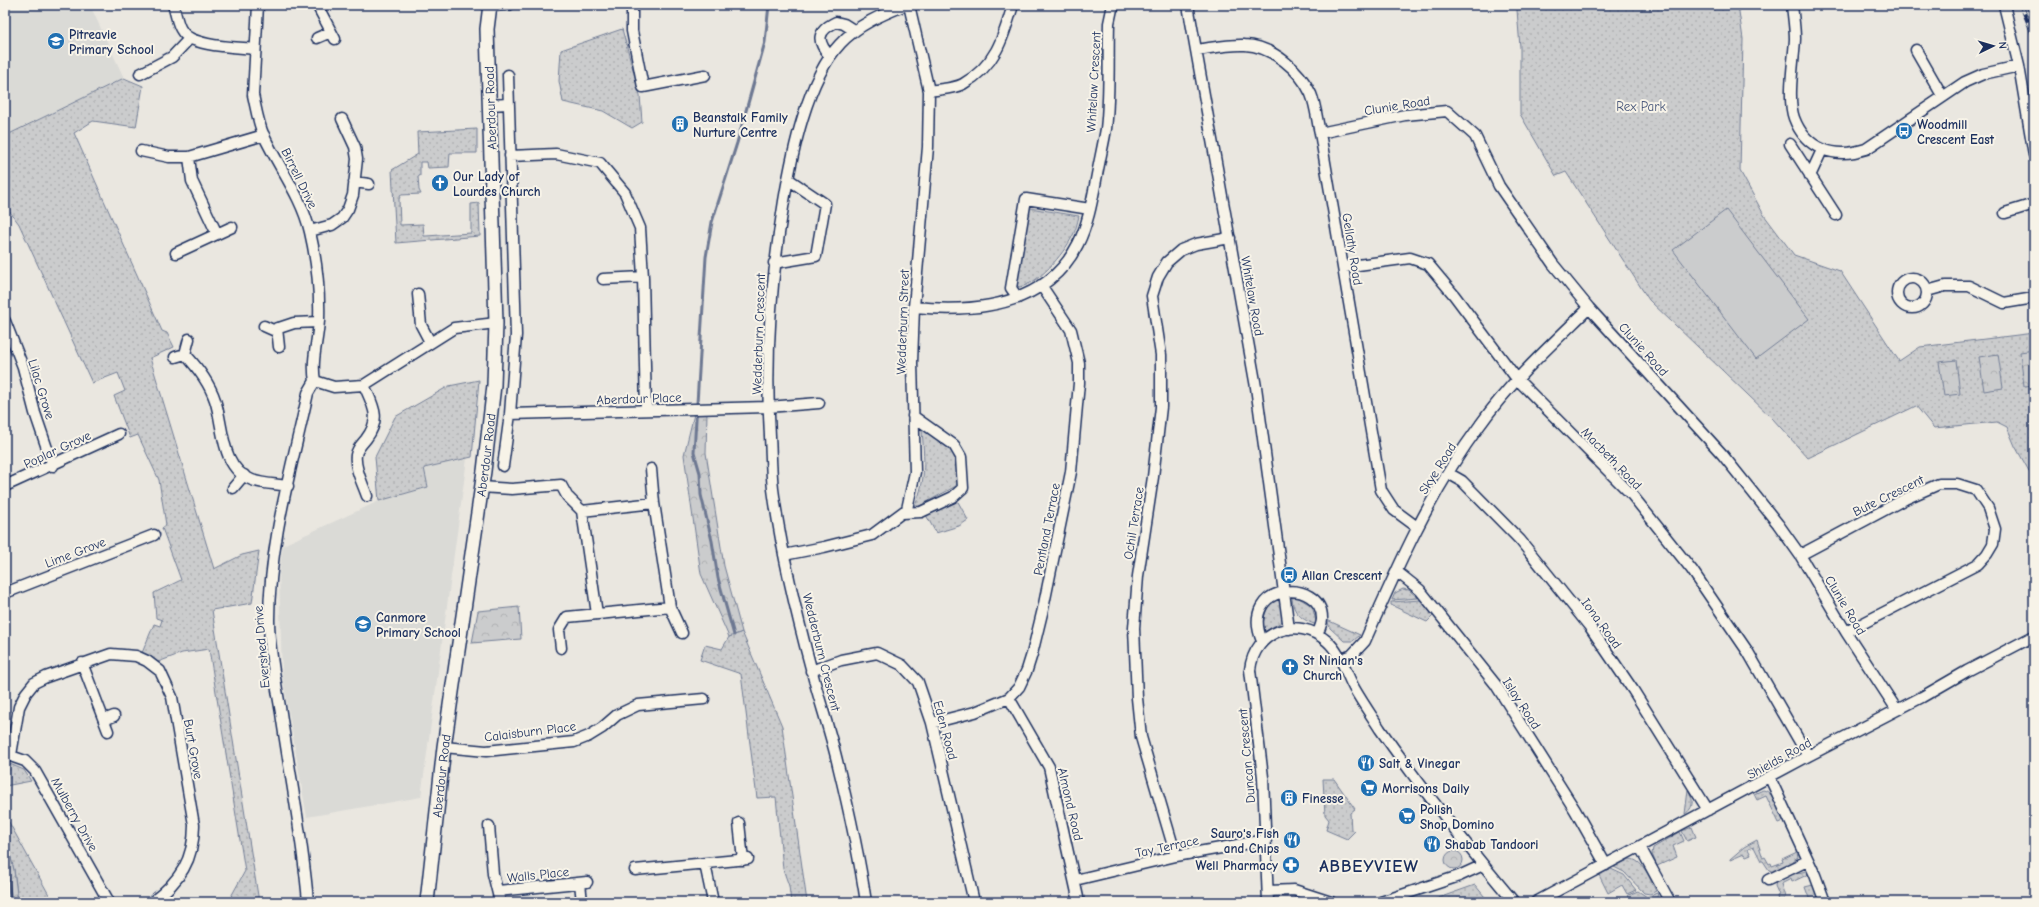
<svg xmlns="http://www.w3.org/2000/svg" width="2039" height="907" viewBox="0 0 2039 907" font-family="'Comic Neue',sans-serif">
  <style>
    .built { fill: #dadad6 }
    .grass { fill: url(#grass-dots); stroke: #737e96 }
    .forest { fill: url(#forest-crowns); stroke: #737e96 }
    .pitch { fill: #cbcccd; stroke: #737e96 }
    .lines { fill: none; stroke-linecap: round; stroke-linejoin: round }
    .stream { stroke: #6d7892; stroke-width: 3 }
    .minor-casing { stroke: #1b2f5e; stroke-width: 13 }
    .major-casing { stroke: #1b2f5e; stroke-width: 16 }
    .minor { stroke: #f7f3e8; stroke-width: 10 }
    .major { stroke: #f7f3e8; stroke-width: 13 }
    .rail-casing { stroke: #1b2f5e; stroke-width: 4.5 }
    .rail { stroke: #f7f3e8; stroke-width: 3; stroke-dasharray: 9; stroke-linecap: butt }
    .labels { text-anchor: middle; stroke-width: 4; stroke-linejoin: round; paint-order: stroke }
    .poi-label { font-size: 13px; font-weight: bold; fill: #1b2f5e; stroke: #f7f3e8; text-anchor: start }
    .street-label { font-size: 13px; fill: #1b2f5e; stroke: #f7f3e8 }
    .park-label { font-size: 13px; fill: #47567a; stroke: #f7f3e8 }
    .district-label { font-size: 17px; font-weight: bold; letter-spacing: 1px; fill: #1b2f5e; stroke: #f7f3e8 }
  </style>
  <defs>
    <pattern id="grass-dots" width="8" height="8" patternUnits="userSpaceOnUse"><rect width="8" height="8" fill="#cbcccd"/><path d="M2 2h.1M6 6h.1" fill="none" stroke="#aeb0b2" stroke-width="1.8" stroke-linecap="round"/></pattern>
    <pattern id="forest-crowns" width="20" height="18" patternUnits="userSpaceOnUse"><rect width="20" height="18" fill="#cbcccd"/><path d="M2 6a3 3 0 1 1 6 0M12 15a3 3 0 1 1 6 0" fill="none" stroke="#aeb0b2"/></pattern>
  </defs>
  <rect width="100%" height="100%" fill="#eae7e0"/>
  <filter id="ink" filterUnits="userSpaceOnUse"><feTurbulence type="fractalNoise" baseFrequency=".025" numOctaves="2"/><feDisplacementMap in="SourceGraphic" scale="8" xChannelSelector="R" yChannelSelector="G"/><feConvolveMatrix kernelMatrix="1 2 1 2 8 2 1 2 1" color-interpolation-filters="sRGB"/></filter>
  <g filter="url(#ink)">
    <!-- built -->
    <path class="built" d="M5,5H90L124,78L5,136Z
      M467,459L421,797L307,817L282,674L279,573L283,545L379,501L428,487L424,468Z"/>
    <!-- grass -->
    <path class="grass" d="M1520,5H1738L1743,39L1740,171L1764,215L1794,255L1840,271L1899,361L1920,347L2034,333V480L2015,446L2007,427L1997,422L1934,428L1916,406L1808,458L1772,418L1649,300L1566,172L1556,176L1520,114V47L1517,10Z
      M622,29L640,95L642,122L632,128L603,111L563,102L559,81L561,50Z
      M124,78L143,86L136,127L93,121L74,133L162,331L167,333L174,347L150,358L214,569L242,555L259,551L252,603L212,610L259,902H228L245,871L209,649L182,653L158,662L142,653L154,624L160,626L162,620L156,618L154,593L181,580L162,528L166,525L159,480L138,435L130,438L114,396L125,391L118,373L92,383L19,224L5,205V136Z
      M477,129V153H450L449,167L428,168L427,162H420V176H418L419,190L421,194L401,195L399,199L400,225L423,224L424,236H426L471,233V204L479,203L480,236L396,243L392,170L418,154L417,132Z
      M1030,208L1079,216C1077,224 1076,230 1072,237C1064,253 1038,285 1019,287L1016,284Z
      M479,380L472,457L424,468L428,487L379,501L375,457L395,417L449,386Z
      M927,428L955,452L958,482L956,486L916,508L915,506C927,476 924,460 922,429Z
      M957,500L968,520L959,526L936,533L926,515Z
      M1403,589L1409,590L1418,598L1392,600L1395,593Z
      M1294,595L1312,606L1316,621L1318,622L1317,625C1302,620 1292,613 1292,596Z
      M1281,598L1283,621L1263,633C1263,618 1265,602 1281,598Z
      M1421,600L1433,616L1427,622L1391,605V602Z
      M1327,620L1360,635L1353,641H1344L1330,628Z
      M742,632L782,726L807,902H791L789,886L783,869L776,797L757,798L741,674L700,660L705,645L722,649L729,637Z
      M5,762L24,770L31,781L5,786Z
      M1323,779H1334L1355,809L1350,813L1351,830L1355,831L1347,839L1326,830L1329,820L1325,815Z
      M1688,790C1694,799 1694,808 1685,814Z
      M1763,790C1775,792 1779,811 1784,821L1779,823L1766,796L1757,800L1754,794Z
      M5,815L53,902H18L14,870L5,835Z
      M1692,827L1696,837L1687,841L1682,831Z
      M1680,832L1684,841L1673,846L1677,857L1657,866L1652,854L1653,848Z
      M1757,840L1763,858L1765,857L1769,864L1771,863L1772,866L1783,862L1782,859L1797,852L1798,857L1792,861L1793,864L1774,872L1769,870L1763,861H1761L1754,847L1748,849L1751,855L1746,857L1744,854L1730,860V859L1744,847Z
      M1630,859C1644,860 1650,880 1656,891L1650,894L1644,893L1624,872L1614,867Z
      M1611,869L1624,875L1636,890L1627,894L1622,885L1608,893L1599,875Z
      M1797,870L1798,873L1806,871L1809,874L1792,882L1791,879L1781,884L1785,897L1782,902H1778L1777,896L1779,895L1775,886L1776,881Z
      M1475,885L1489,902H1430V901Z
      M1813,885L1818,897L1810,901L1805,887Z
      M1638,891L1647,897L1657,893L1658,896L1648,902H1631L1628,895Z"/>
    <!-- forest -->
    <path class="forest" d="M2034,350V385L2024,386L2020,352Z
      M1998,354L2003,388L1984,391L1979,357Z
      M1956,360L1960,394L1944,396L1939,362Z
      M707,413L706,453L724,566L742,632L729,637L701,574L684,455L694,414Z
      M519,607L521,639L472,643L478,611Z
      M5,835L14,870L18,902H8L5,878Z
      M1445 860a9 9 0 1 1 18 0a9 9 0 1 1-18 0Z"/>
    <!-- pitch -->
    <path class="pitch" d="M1726,210L1809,319L1756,359L1673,250Z"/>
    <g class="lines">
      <!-- stream -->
      <path class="stream" d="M734,635L718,578L712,541L701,495L700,473L694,452L706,257L712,222L737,143L765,42L769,5
        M5,856L11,902"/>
      <defs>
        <path id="minor" d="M173,5C176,13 177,25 182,31C191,47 238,47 255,49
          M258,5L253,95C256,108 258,123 264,136C279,168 302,197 310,232C317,262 320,290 319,320C318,341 311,360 315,381L308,393C292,467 269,543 269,620C269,651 276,682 281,713C290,776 303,839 308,902
          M317,5L335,39
          M632,5V31L643,87L705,75
          M1188,5L1256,387L1289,629
          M1792,5C1793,16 1795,27 1795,39C1794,59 1787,99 1794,118C1806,150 1835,159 1866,149L1965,82L1983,74L2019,66
          M2004,5L2019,66L2034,155
          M490,6L509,5
          M317,38L331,32
          M1196,50C1212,48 1229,44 1245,45C1272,46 1300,70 1311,94C1316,106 1317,121 1320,133L1381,490L1394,510L1417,527
          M1916,50L1943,97
          M830,56C816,41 817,31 836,22L844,24L855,31
          M140,74L172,57L189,39
          M929,91C939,89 954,89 963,84C995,66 1003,39 1013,5
          M490,105L508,104
          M1320,133L1405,115L1447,111L1475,136L1499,186L1553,264L1589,308L1722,454L1778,524L1800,555L1846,632L1897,710
          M1790,144L1836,215
          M141,151L169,157H189L264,135
          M510,156L556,154L600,163L625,193L640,228L643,277L646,410
          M1810,176L1822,150
          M354,182L369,184
          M2005,213L2034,204
          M310,231L332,225L342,218L348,209L353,195L357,159L355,147L342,119
          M217,234L232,227
          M176,253L217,234L192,181L189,157
          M774,263L816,256L825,204L788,179
          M1343,267L1410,258L1428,264L1454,295L1517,379L1632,495L1692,570L1748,652L1808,756
          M1897 293a15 15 0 1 1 30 0a15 15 0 1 1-30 0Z
          M603,279L643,277
          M1927,291L1945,286H1969L2004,303L2034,298
          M418,294L421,325L430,342
          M1018,298L1011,288L1026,199L1090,209
          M914,307C975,313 1047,306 1078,244C1088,224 1092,201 1096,180C1099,163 1103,146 1106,129C1110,95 1108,58 1109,23L1112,9L1115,5
          M5,321L23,367L35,413L53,466
          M264,326L273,330L294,323L319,322
          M277,328L279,347
          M185,354L189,339
          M175,357L185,354C198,368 209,382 215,400C224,426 220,468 252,480C262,484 277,484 288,486
          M315,381L334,387L364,385L454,328L496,323
          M364,385C373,406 382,418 366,439C362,444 357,448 356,455C354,468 363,484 367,496
          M510,414L768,407L819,403
          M503,466L510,414L516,335L508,75
          M651,469L654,503L670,607
          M1448,473L1462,481L1520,540L1590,627L1633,690L1708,810
          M5,486L119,434
          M481,487L512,489L561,485L567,496L582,511L597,614
          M233,488L244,475
          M582,511L654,503
          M902,513L921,512L953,497L963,488L961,457L954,445L913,416
          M784,555L824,547L872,535L907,509L915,472L912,363L914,307L928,147L929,91L909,5
          M1800,555L1905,499L1939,484H1957L1976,490L1988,508L1995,529L1993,544L1987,554L1978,564L1846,632
          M1396,571L1420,590L1496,685L1575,810L1606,865
          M5,593L154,535
          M1262,641C1238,582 1323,577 1322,619C1322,624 1319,629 1318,634
          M561,648L559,630L567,617L670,607L682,633
          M1340,660L1352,655L1365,641C1398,566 1431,491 1480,425C1511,381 1551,345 1589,308
          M82,663L108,731
          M811,671L841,660L877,653L902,665L918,682L932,723L974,902
          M1009,698L1049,767L1079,902
          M104,720L114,716
          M932,723L975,712L1009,698L1019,687L1027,670L1032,654L1043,609L1071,472L1079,383V363L1071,330L1041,285
          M444,747L486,751L574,742L589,736L602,728L617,715L638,705L704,699
          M5,754L25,761L35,771L109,902
          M11,755L19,707L26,693L34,683L46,677L111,654L136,656L147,661L160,671L172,697L194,825C194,860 180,881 152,902
          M1770,778L1815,875L1825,902
          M739,823L743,860
          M489,826L493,874L500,902
          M1640,847L1670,902
          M1176,856L1141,737L1137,698L1134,628L1138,576L1153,477L1161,407V355L1152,296L1158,277L1167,262L1181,250L1196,244L1230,238
          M705,864L713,902
          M635,870L748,859
          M1075,880L1176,856L1266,840
          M1768,880L1807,861
          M580,883L582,902
          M498,891L587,882
          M1268,891L1294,890L1331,902
          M866,902C859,856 849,810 838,765C831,734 820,703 812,672C796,613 781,550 773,489C771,471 771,453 770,436C765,356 771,279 784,201C792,154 807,79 840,44C857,25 883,14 906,5
          M1268,902L1263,777L1250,670C1254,631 1297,615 1327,641C1340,652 1346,673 1354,688C1362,702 1371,715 1380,729C1422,789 1467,846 1514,902
          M1381,902L1459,876L1483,865
          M1536,902L1808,756L1922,697L1967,671L2034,636"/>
        <g id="major">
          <path id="s1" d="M427,902L444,747L484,471L494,385L496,323L487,29L490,5"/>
        </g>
      </defs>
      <!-- minor casing -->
      <use href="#minor" class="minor-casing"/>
      <!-- major casing -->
      <use href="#major" class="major-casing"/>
      <!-- minor -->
      <use href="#minor" class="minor"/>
      <!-- major -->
      <use href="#major" class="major"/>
      <defs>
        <path id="rail" d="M2021,5L2034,36
          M2028,5L2034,19"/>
      </defs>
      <!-- rail casing -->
      <use href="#rail" class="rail-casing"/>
      <!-- rail -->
      <use href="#rail" class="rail"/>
    </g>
  </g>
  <!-- icons -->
  <defs>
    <symbol id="school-disc" viewBox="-11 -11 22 22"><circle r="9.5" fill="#1f6fb2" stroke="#f7f3e8"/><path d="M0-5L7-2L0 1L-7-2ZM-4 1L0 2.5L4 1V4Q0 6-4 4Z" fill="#fff"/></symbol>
    <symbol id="building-disc" viewBox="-11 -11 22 22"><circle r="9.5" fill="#1f6fb2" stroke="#f7f3e8"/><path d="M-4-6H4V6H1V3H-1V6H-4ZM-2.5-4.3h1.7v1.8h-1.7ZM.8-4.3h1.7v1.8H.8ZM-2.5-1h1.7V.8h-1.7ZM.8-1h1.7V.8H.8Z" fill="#fff"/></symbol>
    <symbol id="bus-disc" viewBox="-11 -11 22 22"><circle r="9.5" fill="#1f6fb2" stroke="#f7f3e8"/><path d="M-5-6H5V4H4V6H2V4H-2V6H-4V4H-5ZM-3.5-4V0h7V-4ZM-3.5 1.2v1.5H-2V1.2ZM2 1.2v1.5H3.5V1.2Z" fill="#fff"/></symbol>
    <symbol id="church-disc" viewBox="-11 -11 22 22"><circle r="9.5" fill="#1f6fb2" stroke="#f7f3e8"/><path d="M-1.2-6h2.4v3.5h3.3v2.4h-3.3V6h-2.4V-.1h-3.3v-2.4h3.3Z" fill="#fff"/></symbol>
    <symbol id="restaurant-disc" viewBox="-11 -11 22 22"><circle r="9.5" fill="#1f6fb2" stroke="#f7f3e8"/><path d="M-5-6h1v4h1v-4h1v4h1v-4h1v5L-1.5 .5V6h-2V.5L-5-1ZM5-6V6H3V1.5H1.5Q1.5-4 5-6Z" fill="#fff"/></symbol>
    <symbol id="supermarket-disc" viewBox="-11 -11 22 22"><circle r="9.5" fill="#1f6fb2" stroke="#f7f3e8"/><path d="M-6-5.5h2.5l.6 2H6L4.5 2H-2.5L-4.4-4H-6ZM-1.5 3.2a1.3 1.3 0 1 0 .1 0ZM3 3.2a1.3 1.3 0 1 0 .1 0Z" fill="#fff"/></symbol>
    <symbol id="pharmacy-disc" viewBox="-11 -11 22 22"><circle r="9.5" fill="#1f6fb2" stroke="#f7f3e8"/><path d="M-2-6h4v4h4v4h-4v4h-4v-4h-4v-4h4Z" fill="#fff"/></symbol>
  </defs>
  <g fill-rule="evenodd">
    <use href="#school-disc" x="46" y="31" width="20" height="20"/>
    <use href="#building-disc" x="670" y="114" width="20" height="20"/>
    <use href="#bus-disc" x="1894" y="121" width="20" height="20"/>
    <use href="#church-disc" x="430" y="173" width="20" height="20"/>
    <use href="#bus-disc" x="1279" y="565" width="20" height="20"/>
    <use href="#school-disc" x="353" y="614" width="20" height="20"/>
    <use href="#church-disc" x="1280" y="657" width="20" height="20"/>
    <use href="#restaurant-disc" x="1356" y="753" width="20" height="20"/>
    <use href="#supermarket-disc" x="1359" y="778" width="20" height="20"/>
    <use href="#building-disc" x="1279" y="788" width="20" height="20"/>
    <use href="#supermarket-disc" x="1397" y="806" width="20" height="20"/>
    <use href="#restaurant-disc" x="1282" y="830" width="20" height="20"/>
    <use href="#restaurant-disc" x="1422" y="834" width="20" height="20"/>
    <use href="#pharmacy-disc" x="1281" y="855" width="20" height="20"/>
  </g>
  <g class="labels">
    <!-- poi labels -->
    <g class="poi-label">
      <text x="69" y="39">Pitreavie<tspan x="69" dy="15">Primary School</tspan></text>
      <text x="693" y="122">Beanstalk Family<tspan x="693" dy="15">Nurture Centre</tspan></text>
      <text x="1917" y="129">Woodmill<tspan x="1917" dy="15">Crescent East</tspan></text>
      <text x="453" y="181">Our Lady of<tspan x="453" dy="15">Lourdes Church</tspan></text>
      <text x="1302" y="580">Allan Crescent</text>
      <text x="376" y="622">Canmore<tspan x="376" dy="15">Primary School</tspan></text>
      <text x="1303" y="665">St Ninian's<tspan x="1303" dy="15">Church</tspan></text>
      <text x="1379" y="768">Salt &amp; Vinegar</text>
      <text x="1382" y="793">Morrisons Daily</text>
      <text x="1302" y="803">Finesse</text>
      <text x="1420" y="814">Polish<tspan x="1420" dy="15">Shop Domino</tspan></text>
      <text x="1279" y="838" text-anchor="end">Sauro's Fish<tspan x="1279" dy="15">and Chips</tspan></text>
      <text x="1445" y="849">Shabab Tandoori</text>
      <text x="1278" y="870" text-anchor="end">Well Pharmacy</text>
    </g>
    <!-- street labels -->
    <g class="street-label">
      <text transform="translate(1093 82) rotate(-87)" y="5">Whitelaw Crescent</text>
      <text transform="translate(1397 105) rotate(-9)" y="5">Clunie Road</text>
      <text transform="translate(490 108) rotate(-92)" y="5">Aberdour Road</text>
      <text transform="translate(300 178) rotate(64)" y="5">Birrell Drive</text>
      <text transform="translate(1353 249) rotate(81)" y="5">Gellatly Road</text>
      <text transform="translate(1253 296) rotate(80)" y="5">Whitelaw Road</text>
      <text transform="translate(902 322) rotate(-88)" y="5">Wedderburn Street</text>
      <text transform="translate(758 334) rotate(-88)" y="5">Wedderburn Crescent</text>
      <text transform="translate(1644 349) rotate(48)" y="5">Clunie Road</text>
      <text transform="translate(42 389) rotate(73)" y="5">Lilac Grove</text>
      <text transform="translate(639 398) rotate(-2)" y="5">Aberdour Place</text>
      <text transform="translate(57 449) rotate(-25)" y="5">Poplar Grove</text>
      <text dy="5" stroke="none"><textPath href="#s1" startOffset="451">Aberdour Road</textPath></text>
      <text transform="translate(1612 458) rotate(46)" y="5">Macbeth Road</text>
      <text transform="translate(1437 468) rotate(-58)" y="5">Skye Road</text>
      <text transform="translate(1888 495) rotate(-26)" y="5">Bute Crescent</text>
      <text transform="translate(1133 523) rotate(-81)" y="5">Ochil Terrace</text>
      <text transform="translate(1046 529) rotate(-79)" y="5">Pentland Terrace</text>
      <text transform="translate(75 552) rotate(-21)" y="5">Lime Grove</text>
      <text transform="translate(1846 605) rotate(59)" y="5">Clunie Road</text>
      <text transform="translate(1602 623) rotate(54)" y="5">Iona Road</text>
      <text transform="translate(261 647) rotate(-95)" y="5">Evershed Drive</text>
      <text transform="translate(822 652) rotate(76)" y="5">Wedderburn Crescent</text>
      <text transform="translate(1522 703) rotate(57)" y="5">Islay Road</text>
      <text transform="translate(946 730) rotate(75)" y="5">Eden Road</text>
      <text transform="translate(530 731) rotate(-7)" y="5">Calaisburn Place</text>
      <text transform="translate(194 749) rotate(80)" y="5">Burt Grove</text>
      <text transform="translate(1246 756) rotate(-95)" y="5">Duncan Crescent</text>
      <text transform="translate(1779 758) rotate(-29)" y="5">Shields Road</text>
      <text dy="5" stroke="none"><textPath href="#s1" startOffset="127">Aberdour Road</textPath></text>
      <text transform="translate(1071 804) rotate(77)" y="5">Almond Road</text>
      <text transform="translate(75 814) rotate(61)" y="5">Mulberry Drive</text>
      <text transform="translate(1167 846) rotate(-12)" y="5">Tay Terrace</text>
      <text transform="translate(538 874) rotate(-6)" y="5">Walls Place</text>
    </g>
    <!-- park labels -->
    <g class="park-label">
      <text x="1641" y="111">Rex Park</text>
    </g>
    <!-- district labels -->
    <g class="district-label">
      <text x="1369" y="872">ABBEYVIEW</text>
    </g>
  </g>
  <!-- margin -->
  <rect width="2039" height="907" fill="none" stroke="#f7f3e8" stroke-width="20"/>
  <rect x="10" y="10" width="2019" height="887" fill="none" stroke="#1b2f5e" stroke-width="1.5" filter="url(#ink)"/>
  <!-- north arrow -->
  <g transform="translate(1993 46) rotate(85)" stroke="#f7f3e8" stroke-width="3" paint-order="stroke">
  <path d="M0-3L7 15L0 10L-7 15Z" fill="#1b2f5e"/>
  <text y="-6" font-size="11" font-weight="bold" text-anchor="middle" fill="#1b2f5e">N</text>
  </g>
</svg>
